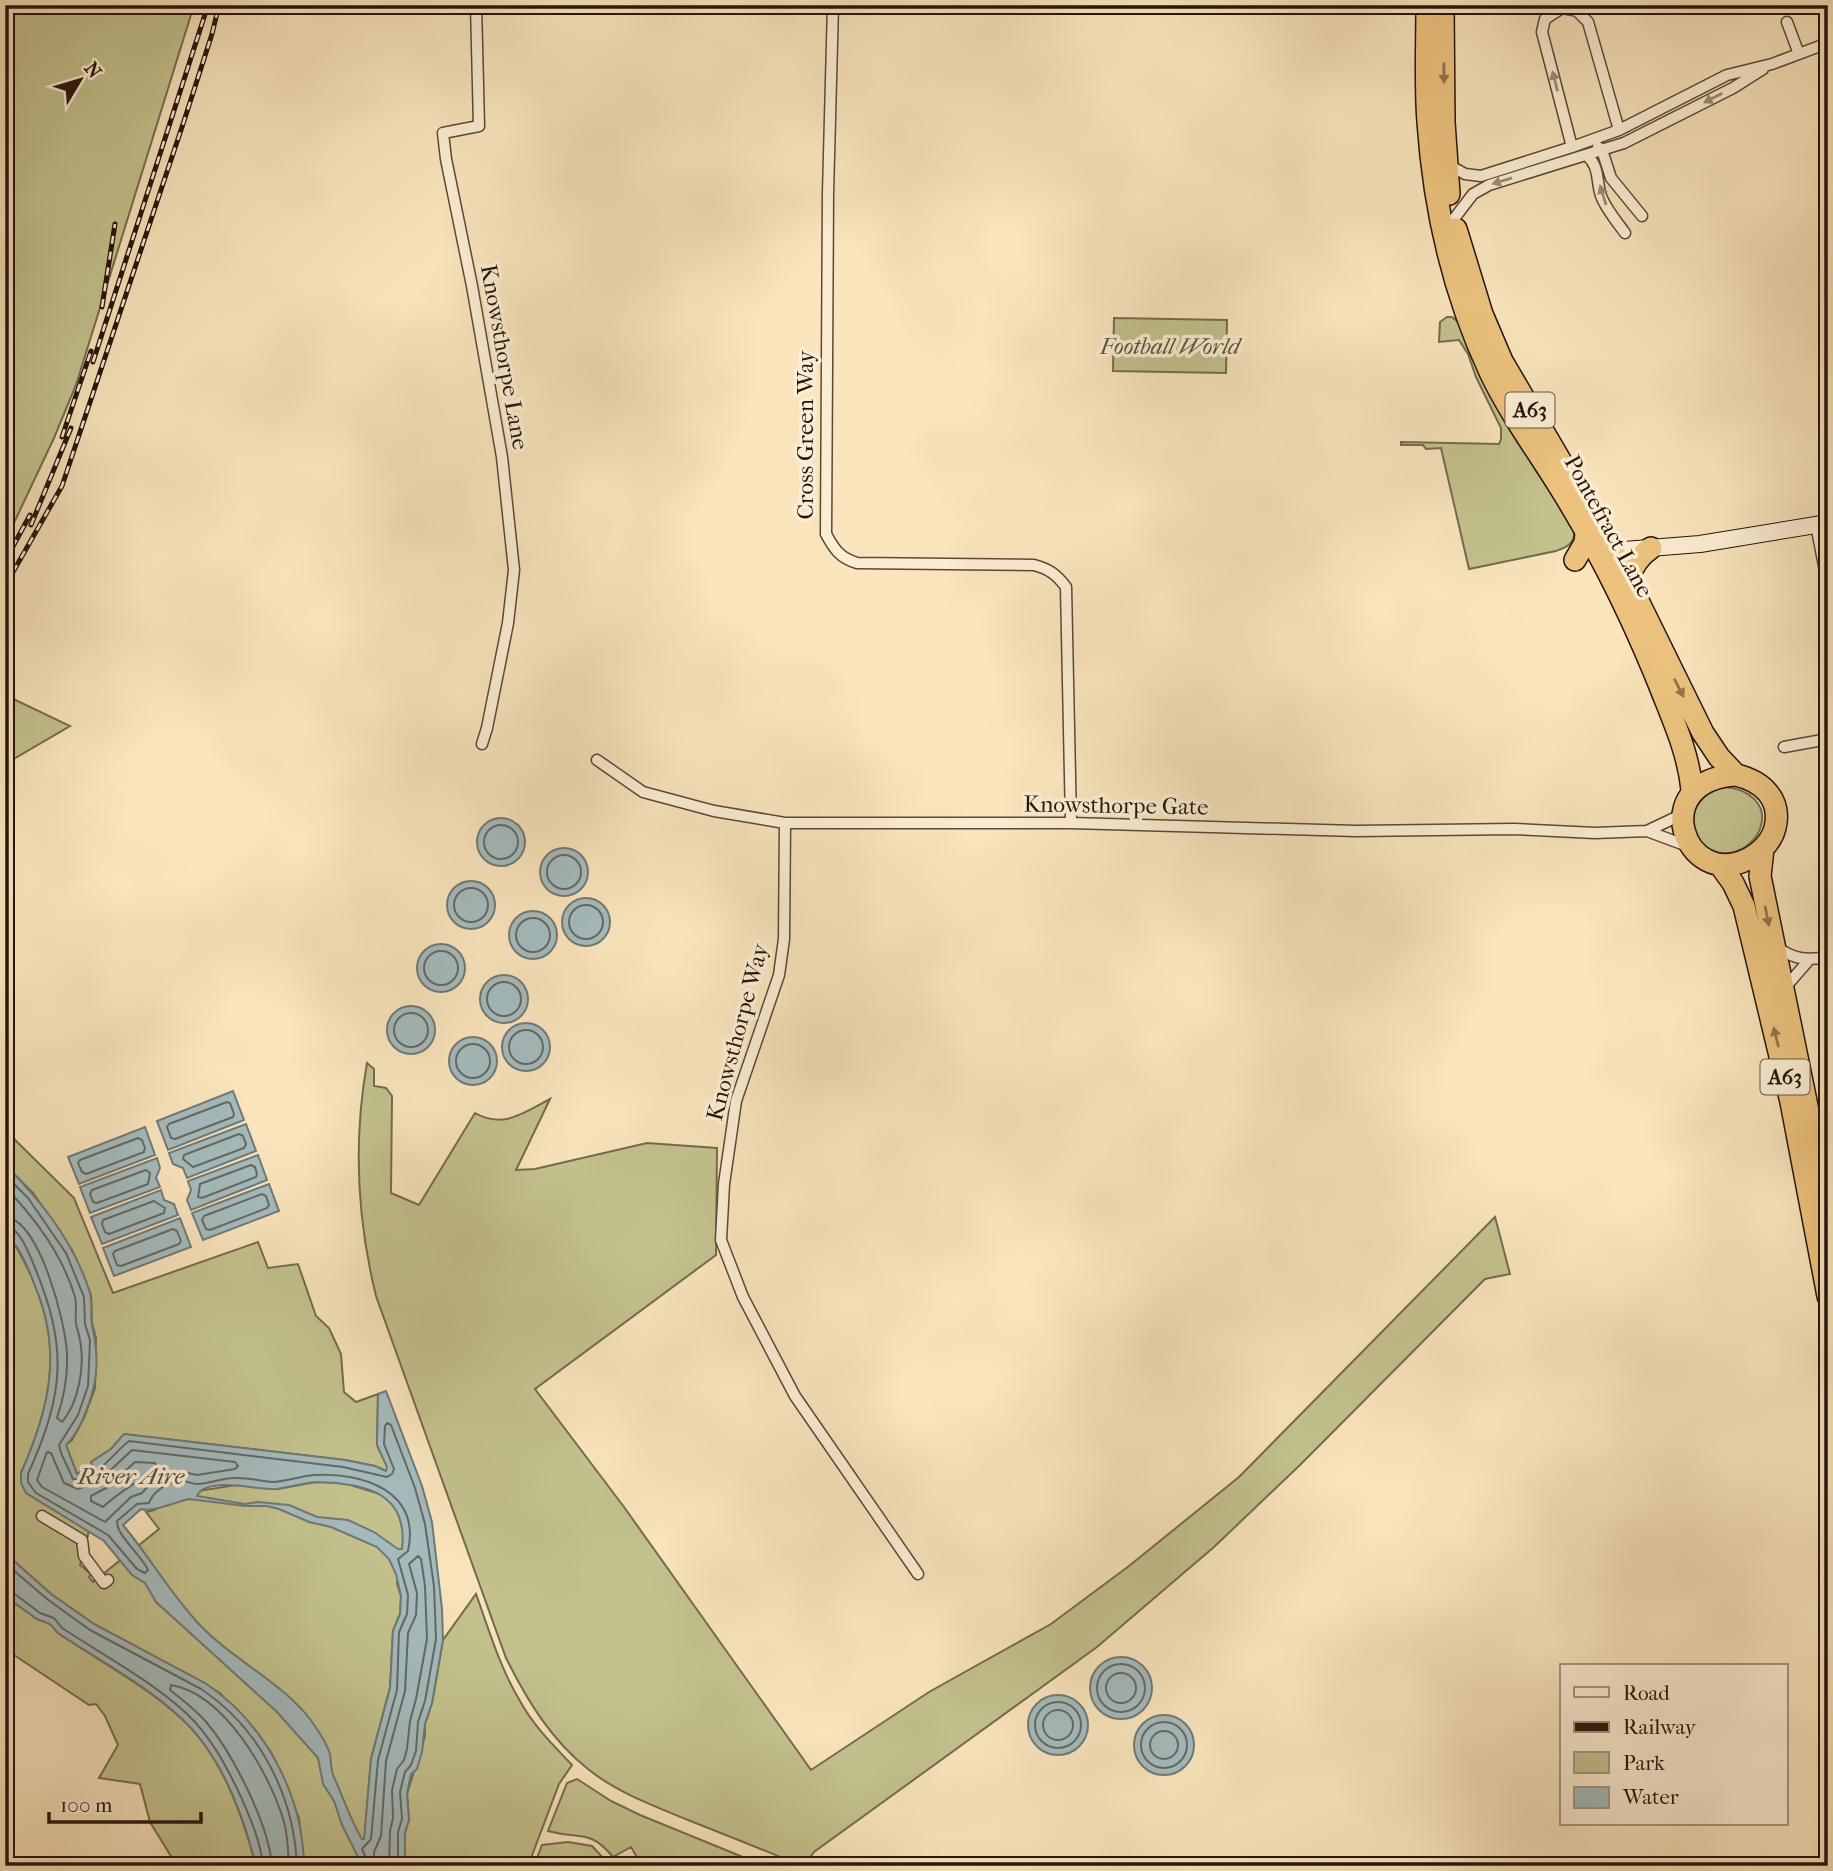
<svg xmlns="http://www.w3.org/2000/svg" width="1833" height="1871" viewBox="0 0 1833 1871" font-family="'IM FELL French Canon',serif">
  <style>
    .green { fill: #c3c28d; stroke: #746b4d; stroke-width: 2 }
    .water { fill: #a4bbbd; stroke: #717877; stroke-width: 2; fill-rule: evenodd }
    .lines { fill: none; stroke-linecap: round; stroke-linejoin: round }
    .shore { stroke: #646865; stroke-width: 2 }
    .street-casing { stroke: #5a4839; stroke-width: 13 }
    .secondary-casing { stroke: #25140d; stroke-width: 18 }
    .highway-casing { stroke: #25140d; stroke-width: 24 }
    .street { stroke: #fbedd3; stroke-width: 10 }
    .secondary { stroke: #fbedd3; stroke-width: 16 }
    .highway { stroke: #ecc27e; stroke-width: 21 }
    .rail-casing { stroke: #25140d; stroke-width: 5 }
    .rail { stroke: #fbedd3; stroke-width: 2.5; stroke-dasharray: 8; stroke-linecap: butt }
    .oneway { fill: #92744b }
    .oneway2 { fill: #9b8b7a }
    .labels { text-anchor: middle; stroke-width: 7; stroke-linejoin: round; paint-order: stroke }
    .shield { fill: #fbedd3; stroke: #655548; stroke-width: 2 }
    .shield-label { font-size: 21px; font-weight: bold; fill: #25140d }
    .park-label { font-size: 23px; font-style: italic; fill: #5c513a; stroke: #fbedd3 }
    .street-label { font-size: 23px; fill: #25140d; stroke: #fbedd3 }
    .water-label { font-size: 24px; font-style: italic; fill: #514e4b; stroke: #fbedd3 }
  </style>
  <rect width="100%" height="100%" fill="#f9e4bc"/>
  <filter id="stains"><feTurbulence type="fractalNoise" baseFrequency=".00286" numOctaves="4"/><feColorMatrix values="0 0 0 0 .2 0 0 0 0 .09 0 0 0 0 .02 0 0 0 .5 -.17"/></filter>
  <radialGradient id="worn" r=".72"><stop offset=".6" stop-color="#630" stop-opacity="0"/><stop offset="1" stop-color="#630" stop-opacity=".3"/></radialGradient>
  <!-- green -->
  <path class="green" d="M5,5H194L76,385L54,438L5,542Z
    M1447,317H1452L1458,322C1479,365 1496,413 1524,452C1537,469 1575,515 1574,535C1573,545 1564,548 1556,551L1469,569L1441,448L1426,449L1423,445H1401V442L1499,444L1501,439V428L1476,377L1468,354L1459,340L1439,342L1440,322Z
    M1114,318L1227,320L1226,373L1113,371Z
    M5,695L70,726L5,764Z
    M1725,787C1748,789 1769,804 1760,829C1757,838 1750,844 1742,849C1698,871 1667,802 1725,787Z
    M367,1063L374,1069V1086L386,1088L392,1096L391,1193L419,1205L475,1113C503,1129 524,1113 550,1099L516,1170L535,1169L647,1143L717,1148L716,1255L535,1389L624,1507L811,1770L929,1692L1051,1624L1129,1566L1239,1477L1495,1217L1510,1274L1485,1279L1300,1465L1214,1547L1097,1647L814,1852L804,1866H802C764,1850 726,1835 688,1820C654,1806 616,1792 588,1769C551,1740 527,1700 506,1658L376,1296C357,1219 353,1142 367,1063Z
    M5,1130L74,1198L113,1293L258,1242L268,1268L298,1264L316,1316L329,1328L341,1354L344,1392L356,1402L378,1394L377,1445L388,1467L386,1471L375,1466L345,1460L124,1434L111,1449L91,1462L93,1466L77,1474L66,1445L72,1440L84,1418L95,1388L96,1338L92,1323L91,1295L72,1250L33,1193L5,1165Z
    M5,1229C62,1316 63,1379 21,1473L69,1519L89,1531L80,1565L91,1574L89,1577L93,1582L159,1529L146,1512L155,1510L160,1496C172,1493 181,1482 192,1492L236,1485L277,1489L316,1482L344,1483L380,1494L395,1506L399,1515L404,1535L397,1584L401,1596L400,1614L393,1631L390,1688L371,1759L365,1834L359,1866H304L299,1818L271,1752L220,1693L94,1624L51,1594L5,1553Z
    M476,1594C489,1630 500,1668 520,1701C533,1725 553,1745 572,1765L559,1784L528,1866H405V1832L409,1820L407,1794L425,1736V1724L432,1703L443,1640Z
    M5,1596L37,1619L51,1624L58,1633C99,1661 145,1685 182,1719C222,1756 242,1814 256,1866H177L150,1822L140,1784L99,1778L118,1745L105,1716L96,1704L89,1705L5,1649Z
    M577,1779L611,1801L640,1815L765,1866H642L631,1847L613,1857C589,1828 580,1840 548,1831L567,1783Z
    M568,1842L592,1846L607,1862L600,1866H534L542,1845Z"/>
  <!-- water -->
  <path class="water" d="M477 842a24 24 0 1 1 48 0a24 24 0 1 1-48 0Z
    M540 872a24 24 0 1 1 48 0a24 24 0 1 1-48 0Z
    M447 905a24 24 0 1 1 48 0a24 24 0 1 1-48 0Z
    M562 922a24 24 0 1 1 48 0a24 24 0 1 1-48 0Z
    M509 935a24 24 0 1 1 48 0a24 24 0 1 1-48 0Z
    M417 968a24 24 0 1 1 48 0a24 24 0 1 1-48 0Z
    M480 999a24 24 0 1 1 48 0a24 24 0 1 1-48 0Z
    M387 1030a24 24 0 1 1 48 0a24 24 0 1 1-48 0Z
    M502 1047a24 24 0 1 1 48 0a24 24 0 1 1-48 0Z
    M449 1061a24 24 0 1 1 48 0a24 24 0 1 1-48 0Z
    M233,1091L244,1120L168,1150L157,1121Z
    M246,1124L256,1151L187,1178L183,1168L173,1164L169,1153Z
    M145,1127L155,1155L79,1184L68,1157Z
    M258,1155L267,1180L191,1210L187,1200L191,1190L188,1181Z
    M157,1158L160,1168L156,1178L160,1187L90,1213L80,1187Z
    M5,1165C41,1200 75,1244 90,1293C93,1303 90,1314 92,1325C98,1352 99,1377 89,1403C84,1417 78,1434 66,1445L77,1474L93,1466L91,1462L111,1449L124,1434L345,1460L375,1466L386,1471L387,1467L377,1445L378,1394L386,1391L422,1486L432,1522L442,1609L443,1640L432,1703L425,1724L422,1752L417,1769L411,1774L407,1794L409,1820L405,1833V1866H358L359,1859L342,1825L334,1801L323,1784L318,1758L277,1712L156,1602L145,1583L132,1575L104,1541L26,1493L21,1483V1473C49,1410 63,1352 35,1286C31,1275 26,1263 20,1252C16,1245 8,1237 6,1229C2,1219 5,1179 5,1165ZM316,1482C362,1483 409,1491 402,1549H398L374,1532L348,1520L317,1517L289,1505L258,1502L245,1504L197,1496C206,1475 260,1491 277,1489C290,1487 303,1483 316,1482ZM189,1499L245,1506H267L279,1509L309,1522L331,1527L377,1547L389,1559L396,1574L401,1596L400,1614L393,1631L390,1688L371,1759L364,1839H362C350,1820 343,1796 333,1775C331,1769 331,1761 330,1754C327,1744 321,1735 315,1726C287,1684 233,1661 198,1623C170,1593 149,1556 123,1525L141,1509C152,1513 175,1502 189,1499Z
    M269,1184L279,1211L203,1240L192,1213Z
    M161,1190L164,1200L174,1204L178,1215L102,1244L91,1217Z
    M180,1218L191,1247L114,1276L103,1248Z
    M5,1553L51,1594L94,1624L205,1683C264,1722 303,1794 304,1866H256C243,1814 222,1756 182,1719C146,1685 99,1660 58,1633L50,1624L37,1619L5,1596Z
    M1090 1688a31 31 0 1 1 62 0a31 31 0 1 1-62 0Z
    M1028 1725a30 30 0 1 1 60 0a30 30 0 1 1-60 0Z
    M1134 1745a30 30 0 1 1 60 0a30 30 0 1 1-60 0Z"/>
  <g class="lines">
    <!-- shore -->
    <path class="shore" d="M484 842a17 17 0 1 1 34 0a17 17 0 1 1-34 0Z
      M547 872a17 17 0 1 1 34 0a17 17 0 1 1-34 0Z
      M454 905a17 17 0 1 1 34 0a17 17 0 1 1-34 0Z
      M569 922a17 17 0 1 1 34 0a17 17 0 1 1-34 0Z
      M516 935a17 17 0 1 1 34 0a17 17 0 1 1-34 0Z
      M424 968a17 17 0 1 1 34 0a17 17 0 1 1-34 0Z
      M487 999a17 17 0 1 1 34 0a17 17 0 1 1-34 0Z
      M394 1030a17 17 0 1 1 34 0a17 17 0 1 1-34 0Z
      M509 1047a17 17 0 1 1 34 0a17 17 0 1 1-34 0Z
      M456 1061a17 17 0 1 1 34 0a17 17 0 1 1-34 0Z
      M227,1102L230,1103L234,1114L233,1117L175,1139L171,1138L167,1127L169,1124Z
      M239,1134L243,1136L246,1144L244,1148L193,1167L183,1159L184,1155Z
      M138,1138L142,1140L145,1148L144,1152L86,1174L82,1172L78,1163L80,1160Z
      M251,1165L255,1167L257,1174L256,1177L202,1198L198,1197L200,1184Z
      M146,1170L150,1173L148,1184L97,1203L93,1202L90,1194L92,1190Z
      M5,1175L28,1198L66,1253L84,1297L85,1324L90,1340L88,1386L78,1415L59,1445L61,1453L73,1479C93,1484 114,1452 129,1441L343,1467L387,1477L392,1474L394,1469L384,1444L385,1426L387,1423L391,1425L415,1488L425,1524L434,1586L436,1639L425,1701L418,1722L416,1751L411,1765L405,1772L400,1792L402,1819L398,1832V1866
      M5,1187C34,1217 63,1256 75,1297C77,1306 75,1315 76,1324C77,1329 79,1334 80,1340C85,1366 79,1402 62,1422L57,1418C64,1397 68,1376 67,1354C66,1325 40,1219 5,1217
      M262,1194L266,1196L269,1205L267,1208L210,1230L206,1229L202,1220L204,1216Z
      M154,1201L165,1208L164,1213L109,1234L105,1232L102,1224L103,1220Z
      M5,1226C19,1227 28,1251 33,1263C68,1346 65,1392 28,1474V1482L36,1493L108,1535L137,1569L145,1573L148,1570C142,1556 116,1535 117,1521L137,1504L149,1503C153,1492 165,1484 177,1481C184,1479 191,1484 197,1484C209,1484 222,1478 234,1478C247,1477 259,1481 272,1482C285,1482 300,1476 314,1475C363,1472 421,1491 408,1551L398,1559L408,1595L407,1614L399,1632L397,1690L378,1760L371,1839L362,1849L366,1858L365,1866
      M173,1229L177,1231L181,1241L179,1244L121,1266L117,1265L113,1254L115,1251Z
      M132,1450L235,1462L238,1466L235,1469L197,1475L184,1472L171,1473L151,1483L142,1493L131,1497L105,1522L42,1487L37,1480L47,1452L51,1453L64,1483L78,1489L100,1480Z
      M135,1462L155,1463L158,1468C140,1480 120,1491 103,1507L91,1501V1496L108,1487Z
      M5,1563L47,1599L90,1630L201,1689C260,1728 294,1796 297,1866
      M5,1591L12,1592L40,1613L54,1618L62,1628C103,1655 150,1680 186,1713C211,1736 228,1769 242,1799C251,1820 261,1843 263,1866
      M1097 1688a24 24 0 1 1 48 0a24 24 0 1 1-48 0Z
      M1106 1688a15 15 0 1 1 30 0a15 15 0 1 1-30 0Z
      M1035 1725a23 23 0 1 1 46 0a23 23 0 1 1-46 0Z
      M1043 1725a15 15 0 1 1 30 0a15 15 0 1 1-30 0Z
      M1141 1745a23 23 0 1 1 46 0a23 23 0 1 1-46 0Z
      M1150 1745a14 14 0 1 1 28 0a14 14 0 1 1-28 0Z
      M272,1866C269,1825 233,1754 207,1723C196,1710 183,1700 170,1690L171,1685C225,1694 270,1774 284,1822C288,1836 288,1851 289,1866
      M374,1866V1852L381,1836L386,1761L405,1691L408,1633L416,1615L417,1593L409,1564L418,1556L421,1559L425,1586L427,1639L416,1699L410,1721L407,1749L404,1760L397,1769L392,1790L393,1818L390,1831L389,1866"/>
    <defs>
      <path id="street" d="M476,5L479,126L443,133L446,159L472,286L502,457L514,570L508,623L487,728L482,744
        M833,5L828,193L826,534C834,549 840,558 857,563L1034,565C1049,569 1056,574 1066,587L1071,823
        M1787,22L1799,54
        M1572,147L1542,32L1545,19L1562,8L1577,11L1588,22L1619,130
        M1598,147L1602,150L1611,178L1642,216
        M1586,155C1600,166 1596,181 1601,196C1606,209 1617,222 1625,233
        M1447,164L1465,174L1481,176L1572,147L1619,130L1727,75L1772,64L1828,43
        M1453,220L1473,194L1489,185L1624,143L1733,88L1763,69
        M1816,525L1828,586
        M1784,747L1828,739
        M597,760L643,792L714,811L785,823H1071L1356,831L1514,829L1595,833L1647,831L1690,847
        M785,823L784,939L779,975L736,1101L724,1184L721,1240L743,1297L795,1396L918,1574
        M1647,831L1683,814
        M1775,946C1793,959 1806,961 1828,957
        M1783,990L1809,960
        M42,1516L82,1540L84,1556L104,1583L108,1580"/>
      <path id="secondary" d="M1608,542L1624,550L1700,544L1828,523"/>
      <path id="highway" d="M1427,5C1427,44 1425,83 1428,122C1434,210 1453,293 1490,372C1509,412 1536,449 1559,486C1601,553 1636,625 1665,699C1677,729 1689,758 1692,790
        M1443,5L1444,122L1449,194
        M1456,229L1482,314L1502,361L1616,556L1703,733L1719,757L1736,775
        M1575,560L1585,543L1586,533
        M1628,580C1632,567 1639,556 1651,548
        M1736,775C1762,781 1782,799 1775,828C1771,843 1761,852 1748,859C1684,891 1646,780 1736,775Z
        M1763,849L1760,876L1828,1209
        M1720,865L1733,883L1744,906L1791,1102L1828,1296"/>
    </defs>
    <!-- street casing -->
    <use href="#street" class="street-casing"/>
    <!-- secondary casing -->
    <use href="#secondary" class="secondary-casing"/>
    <!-- highway casing -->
    <use href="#highway" class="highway-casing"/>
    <!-- street -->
    <use href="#street" class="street"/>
    <!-- secondary -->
    <use href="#secondary" class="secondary"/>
    <!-- highway -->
    <use href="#highway" class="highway"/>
    <defs>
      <path id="rail" d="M102,307L115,224
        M93,362L208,5
        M62,437L91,351
        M31,525L71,428
        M5,561L30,515
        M5,586L62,486L184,121L212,34L219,5"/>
    </defs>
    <!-- rail casing -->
    <use href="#rail" class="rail-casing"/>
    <!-- rail -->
    <use href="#rail" class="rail"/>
  </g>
  <!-- one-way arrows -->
  <defs><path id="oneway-solid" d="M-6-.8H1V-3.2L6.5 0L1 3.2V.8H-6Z" transform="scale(1.75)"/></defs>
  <g class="oneway">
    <use href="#oneway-solid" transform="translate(1444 73) rotate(89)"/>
    <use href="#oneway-solid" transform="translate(1679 688) rotate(63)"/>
    <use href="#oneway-solid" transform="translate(1767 916) rotate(79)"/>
    <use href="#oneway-solid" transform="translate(1776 1037) rotate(-104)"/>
  </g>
  <g class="oneway2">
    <use href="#oneway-solid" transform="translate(1555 81) rotate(-104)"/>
    <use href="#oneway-solid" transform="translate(1713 98) rotate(153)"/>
    <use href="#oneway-solid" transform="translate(1502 181) rotate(163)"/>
    <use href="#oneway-solid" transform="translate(1603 195) rotate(-107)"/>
  </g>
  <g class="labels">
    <!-- shield labels -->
    <g class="shield">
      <rect x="1505.5" y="392.5" width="49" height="35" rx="5"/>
      <rect x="1760.5" y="1059.5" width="49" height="35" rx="5"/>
    </g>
    <g class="shield-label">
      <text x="1530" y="417">A63</text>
      <text x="1785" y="1084">A63</text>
    </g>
    <!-- park labels -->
    <g class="park-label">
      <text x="1170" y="354">Football World</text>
    </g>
    <!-- street labels -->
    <g class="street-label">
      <text transform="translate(505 357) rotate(80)" y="8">Knowsthorpe Lane</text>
      <text transform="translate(805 435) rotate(-90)" y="8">Cross Green Way</text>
      <text transform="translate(1609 526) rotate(61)" y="8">Pontefract Lane</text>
      <text transform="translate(1116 805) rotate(1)" y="8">Knowsthorpe Gate</text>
      <text transform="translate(737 1032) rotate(-75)" y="8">Knowsthorpe Way</text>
    </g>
    <!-- water labels -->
    <g class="water-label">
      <text x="131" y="1484">River Aire</text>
    </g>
  </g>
  <!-- margin -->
  <rect width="1833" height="1871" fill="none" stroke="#f9e4bc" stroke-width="28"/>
  <rect x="7" y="7" width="1819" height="1857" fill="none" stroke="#25140d" stroke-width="3.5"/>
  <rect x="14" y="14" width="1805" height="1843" fill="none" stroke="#25140d" stroke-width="2"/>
  <!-- legend -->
  <rect x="1560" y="1664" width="228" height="161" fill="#fbedd3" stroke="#a59684" stroke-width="2"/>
  <rect x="1574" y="1687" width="35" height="10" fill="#fbedd3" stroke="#a59684" stroke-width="2"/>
  <text x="1623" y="1700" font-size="21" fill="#25140d">Road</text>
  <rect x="1574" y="1722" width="35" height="10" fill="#25140d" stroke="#a59684" stroke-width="2"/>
  <text x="1623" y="1734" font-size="21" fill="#25140d">Railway</text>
  <rect x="1574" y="1752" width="35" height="21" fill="#c3c28d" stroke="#a59684" stroke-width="2"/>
  <text x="1623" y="1770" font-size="21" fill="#25140d">Park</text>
  <rect x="1574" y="1787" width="35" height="21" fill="#a4bbbd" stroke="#a59684" stroke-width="2"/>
  <text x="1623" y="1804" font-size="21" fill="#25140d">Water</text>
  <!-- north arrow -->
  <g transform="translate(80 80) rotate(52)" stroke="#fbedd3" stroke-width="5" paint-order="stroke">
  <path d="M0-5L12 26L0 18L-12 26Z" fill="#25140d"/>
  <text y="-10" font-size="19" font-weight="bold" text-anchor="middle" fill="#25140d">N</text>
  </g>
  <!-- scale -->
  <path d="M49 1812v10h152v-10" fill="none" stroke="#25140d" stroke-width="3.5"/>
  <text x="60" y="1812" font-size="21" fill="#25140d" stroke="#fbedd3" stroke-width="5" paint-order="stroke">100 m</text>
  <rect width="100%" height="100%" filter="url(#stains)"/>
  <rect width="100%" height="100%" fill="url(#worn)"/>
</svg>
